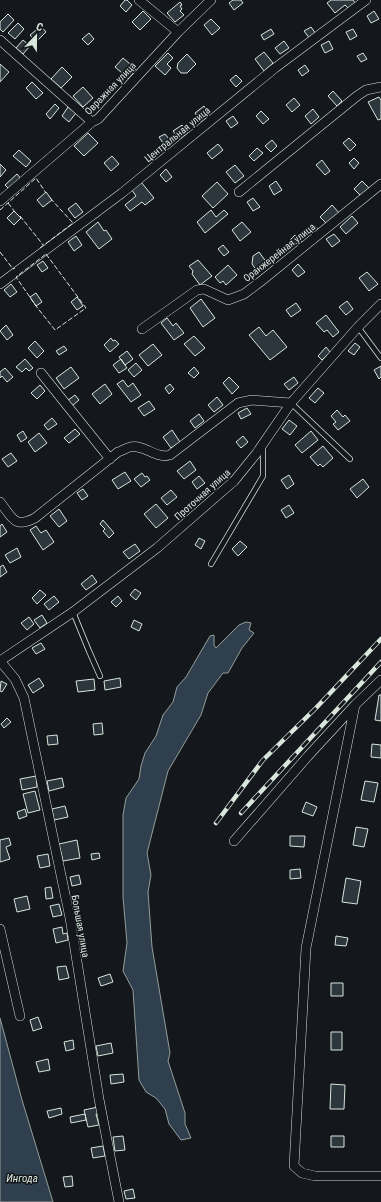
<svg xmlns="http://www.w3.org/2000/svg" width="381" height="1202" viewBox="0 0 381 1202" font-family="'Roboto Condensed',sans-serif">
  <style>
    .water { fill: #2f3f4d; stroke: #939e99 }
    .building { fill: #2c363c; stroke: #d8e6dc }
    .lines { fill: none; stroke-linecap: round; stroke-linejoin: round }
    .service-casing { stroke: #d8e6dc; stroke-width: 6 }
    .minor-casing { stroke: #d8e6dc; stroke-width: 10 }
    .service { stroke: #14181c; stroke-width: 4.5 }
    .minor { stroke: #14181c; stroke-width: 9 }
    .rail-casing { stroke: #d8e6dc; stroke-width: 4.5 }
    .rail { stroke: #14181c; stroke-width: 3; stroke-dasharray: 9; stroke-linecap: butt }
    .fence { stroke: #d8e6dc; stroke-width: 1; stroke-dasharray: 5 2; stroke-linecap: butt }
    .labels { text-anchor: middle; stroke-width: 3; stroke-linejoin: round; paint-order: stroke }
    .street-label { font-size: 10px; fill: #d8e6dc; stroke: #14181c }
    .water-label { font-size: 11px; font-style: italic; fill: #d8e6dc; stroke: #14181c }
  </style>
  <rect width="100%" height="100%" fill="#14181c"/>
  <!-- water -->
  <path class="water" d="M246,622L251,623L249,630L254,633L242,648L228,673H223L208,693L201,715L168,771L147,853L151,875L148,892L152,947L170,1053L168,1061L185,1113V1124L191,1138L181,1140L169,1124L165,1109L156,1098L146,1092L139,1080L133,990L123,971L127,943L123,897V815L126,798L139,779L141,766L145,753L156,736L163,715L173,702L177,687L186,677L210,636L214,635V645L216,648L239,625Z
    M0,1018L22,1100L53,1202H0Z"/>
  <!-- building -->
  <path class="building" d="M125,0H127L132,5L126,12L120,6Z
    M233,0H241L243,3L234,10L229,3Z
    M331,0H353L356,4L349,9L345,5L335,13L327,3Z
    M180,2L182,5L180,6L182,9L180,11L184,15L175,22L167,13Z
    M143,11L151,19L140,30L132,22Z
    M374,11L379,19L371,23L367,16Z
    M8,14L14,20L3,32L0,29V22Z
    M211,19L220,28L212,35L204,25Z
    M18,23L24,29L15,39L8,33Z
    M41,26L46,32L36,42L30,35Z
    M311,27L316,34L310,39L304,31Z
    M271,29L274,34L264,40L261,35Z
    M353,29L357,36L350,40L346,32Z
    M89,33L94,39L88,45L82,39Z
    M23,40L30,46L23,54L16,48Z
    M284,41L289,48L280,54L275,48Z
    M329,41L333,49L325,53L321,45Z
    M264,52L273,63L264,71L255,59Z
    M168,53L173,58L167,64L171,68L165,75L155,66Z
    M363,53L367,59L361,62L357,56Z
    M187,54L196,64L187,73H181L177,68L178,63Z
    M123,58L136,69L129,79L115,67Z
    M0,64L9,72L0,82Z
    M305,65L309,71L302,76L298,70Z
    M62,67L72,77L61,88L51,79Z
    M236,75L242,81L236,87L230,80Z
    M32,82L43,93L36,99L26,88Z
    M83,87L93,98L83,107L73,96Z
    M333,91L342,101L337,106L328,96Z
    M379,97L381,100V119L378,120L368,102Z
    M294,98L300,105L292,112L286,105Z
    M55,104L59,108L50,119L46,114Z
    M204,106L210,115L201,122L195,113Z
    M68,107L76,113L69,122L62,116Z
    M313,109L319,117L311,124L305,116Z
    M261,111L269,119L263,124L256,116Z
    M233,116L238,123L231,128L226,121Z
    M182,125L188,133L179,139L173,131Z
    M88,133L98,143L84,156L74,146Z
    M165,134L169,139L163,143L159,137Z
    M349,138L356,145L350,151L343,143Z
    M272,140L277,146L271,152L265,146Z
    M218,144L223,150L212,159L207,153Z
    M257,148L263,153L254,161L249,156Z
    M19,150L31,161L26,167L13,156Z
    M112,156L119,164L111,171L104,163Z
    M354,158L359,163L354,169L349,163Z
    M322,160L330,171L325,175L316,165Z
    M0,164L6,170L0,177Z
    M235,165L244,176L235,183L226,172Z
    M166,169L172,177L166,182L160,175Z
    M17,174L22,180L10,190L5,185Z
    M276,181L282,190L274,195L269,186Z
    M362,181L369,188L361,196L354,189Z
    M141,182L154,198L145,205L142,202L130,211L125,205L136,196L132,190Z
    M217,182L228,194L213,208L202,196Z
    M46,192L52,200L43,207L37,200Z
    M253,198L260,207L253,211L247,202Z
    M76,203L83,212L75,218L68,209Z
    M332,205L340,214L328,225L320,217Z
    M211,210L216,217L224,210L228,214L205,233L197,222Z
    M14,211L21,218L14,225L7,218Z
    M352,216L358,223L346,234L340,227Z
    M98,222L104,231L106,230L112,239L99,249L86,232Z
    M242,222L251,232L240,241L232,230Z
    M315,226L320,232L308,241L302,233L307,228L309,230Z
    M334,234L340,241L332,247L326,239Z
    M295,235L304,244L300,247L296,243L294,245L290,240Z
    M76,236L82,245L74,251L68,242Z
    M223,245L229,252L224,256L218,249Z
    M259,252L267,263L257,271L252,264L253,256Z
    M198,260L212,276L200,285L192,274L193,271L189,266Z
    M43,261L48,268L42,272L37,265Z
    M298,264L305,272L298,277L292,270Z
    M228,265L237,275L226,285L223,281L220,283L215,277Z
    M367,272L378,284L369,291L359,278Z
    M11,284L17,292L10,297L4,290Z
    M36,293L42,302L36,306L30,297Z
    M77,297L83,306L77,310L71,302Z
    M201,299L215,318L203,327L190,308Z
    M347,301L353,309L346,315L339,307Z
    M296,303L301,310L291,317L286,310Z
    M326,315L339,332L333,337L327,330L324,332L316,323Z
    M167,318L173,326L176,323L184,333L174,340L161,323Z
    M6,325L13,335L7,340L0,331Z
    M259,327L266,336L273,330L287,347L270,360L249,335Z
    M194,336L205,348L195,356L184,344Z
    M111,338L113,341L115,340L119,344L110,352L104,345Z
    M35,341L44,351L37,358L28,348Z
    M355,343L360,347L354,355L348,351Z
    M153,344L162,355L148,366L139,355Z
    M64,346L67,350L59,355L56,351Z
    M326,347L330,352L322,360L318,356Z
    M127,351L133,359L125,365L119,357Z
    M25,359L33,368L29,371L26,368L22,372L16,367Z
    M121,359L127,368L119,373L113,365Z
    M136,363L142,370L134,377L128,370Z
    M381,366V377L379,379L374,370Z
    M71,367L79,378L64,389L56,378Z
    M194,367L199,373L194,378L188,373Z
    M5,368L13,377L7,382L2,376L0,378V372Z
    M229,377L239,387L232,394L223,383Z
    M294,377L298,383L289,390L284,384Z
    M123,380L128,387L133,383L141,395L131,402L117,384Z
    M105,384L112,394L100,404L92,394Z
    M170,384L174,389L169,394L165,388Z
    M40,385L45,391L37,399L31,393Z
    M318,388L324,393L315,403L309,398Z
    M75,395L79,400L72,406L67,401Z
    M217,397L223,405L214,412L208,405Z
    M149,401L155,409L144,416L138,408Z
    M247,408L251,414L241,419L238,413Z
    M337,410L343,417L345,415L350,421L338,430L333,424L336,422L331,416Z
    M199,414L204,421L195,428L190,421Z
    M52,418L57,424L48,430L44,425Z
    M289,420L297,426L290,435L282,429Z
    M75,429L80,434L69,443L64,438Z
    M172,430L180,442L171,448L163,437Z
    M23,431L27,438L21,442L17,435Z
    M311,431L318,440L302,453L295,445Z
    M39,433L47,443L35,452L28,442Z
    M243,436L248,442L241,448L236,442Z
    M323,446L333,458L323,467L320,464L318,466L310,457Z
    M11,453L17,461L8,467L2,459Z
    M190,461L196,470L184,479L177,471Z
    M125,472L131,481L118,489L112,480Z
    M142,473L145,477L147,476L150,480L141,487L134,479Z
    M289,475L294,484L287,489L281,480Z
    M199,476L205,483L197,489L192,482Z
    M363,479L369,487L357,498L350,489Z
    M83,489L88,496L82,500L77,493Z
    M171,490L177,497L167,505L161,498Z
    M156,504L168,518L156,528L144,514Z
    M289,505L294,513L286,518L281,510Z
    M59,509L67,521L59,527L50,516Z
    M103,520L114,533L109,538L103,531L105,529L100,524Z
    M2,524L7,532L0,537V526Z
    M36,526L41,533L46,530L54,542L43,550L30,530Z
    M199,538L205,541L201,549L195,545Z
    M240,541L247,547L238,556L232,549Z
    M135,544L140,551L129,559L123,552Z
    M17,548L21,557L10,563L5,555Z
    M3,565L7,572L0,577V567Z
    M92,575L97,582L86,590L81,584Z
    M135,589L141,593L136,600L130,595Z
    M40,590L46,595L37,604L32,598Z
    M54,596L59,602L49,610L44,604Z
    M118,596L122,601L116,607L111,602Z
    M42,615L47,623L40,628L34,620Z
    M29,617L34,624L27,630L21,623Z
    M134,620L142,624L139,631L131,627Z
    M41,643L45,649L36,654L32,648Z
    M39,678L44,686L33,693L28,685Z
    M120,678L121,687L105,690L104,681Z
    M94,679L95,690L78,692L76,681Z
    M1,681L7,684L2,692L0,691Z
    M379,695H381V721L375,720Z
    M7,718L11,722L4,728L1,724Z
    M102,723L103,734L94,735L93,724Z
    M57,735L58,744L48,745L47,736Z
    M372,744L381,745V758L371,757Z
    M36,776L37,787L22,790L20,779Z
    M62,778L64,787L49,791L47,781Z
    M365,781L378,783L374,802L361,800Z
    M35,791L40,810L28,813L23,794Z
    M306,802L317,807L313,816L302,812Z
    M65,806L68,817L54,820L52,809Z
    M25,809L27,816L19,819L17,812Z
    M356,827L368,829L364,847L353,845Z
    M290,836H305L304,847L290,846Z
    M9,838L11,845L6,847L10,859L0,862V840Z
    M77,840L80,858L63,861L59,844Z
    M99,853L100,858L92,860L91,854Z
    M48,854L50,866L40,868L37,856Z
    M300,869L301,878L290,879V870Z
    M79,875L81,884L72,886L70,877Z
    M346,878L361,881L357,904L342,902Z
    M51,887L53,898L46,899L45,888Z
    M27,896L30,909L17,912L14,899Z
    M59,904L62,915L53,917L50,906Z
    M62,927L63,934L67,933L68,940L56,943L53,929Z
    M336,936L348,938L346,946L335,945Z
    M66,966L69,978L59,980L57,967Z
    M110,974L113,982L101,986L98,978Z
    M331,983H343V996H331Z
    M38,1017L42,1028L33,1031L30,1020Z
    M331,1032H342V1050H331Z
    M73,1040L74,1049L66,1051L64,1042Z
    M111,1043L113,1053L98,1056L96,1046Z
    M48,1059L50,1070L39,1072L36,1062Z
    M123,1074L124,1082L111,1084L110,1075Z
    M331,1084L345,1085L344,1109H330Z
    M98,1107L100,1113L96,1114L99,1125L88,1127L84,1110Z
    M61,1108L62,1114L49,1118L47,1111Z
    M85,1114L86,1120L71,1123L70,1117Z
    M123,1136L125,1150L115,1151L113,1137Z
    M331,1136H344V1147H331Z
    M103,1146L105,1156L93,1158L91,1148Z
    M72,1176L73,1186L65,1187L63,1177Z
    M133,1189L135,1198L126,1199L124,1191Z"/>
  <g class="lines">
    <defs>
      <path id="service" d="M358,327L381,358
        M291,403L350,459
        M211,564L263,476V446
        M73,612L89,651L100,676"/>
      <path id="minor" d="M139,0L178,32
        M0,40L92,122
        M239,192L357,96L366,90L381,87
        M0,201L92,122L98,119L178,32L211,0
        M0,284L122,193L275,68L366,0
        M142,329L197,290L204,289L228,300L244,294L260,282L381,184
        M41,373L110,459
        M0,502C12,517 14,529 35,518L118,452C122,451 126,448 130,447C145,444 155,459 170,455L238,403L252,400L291,403
        M0,661L15,679L24,698L70,918L99,1099L119,1202
        M0,661L73,612L157,548L234,481L256,454L291,403L358,327L381,304
        M381,680L355,705L306,948L294,1166L302,1173L315,1176H381
        M234,841L308,756L355,705
        M0,929L20,1016"/>
    </defs>
    <!-- service casing -->
    <use href="#service" class="service-casing"/>
    <!-- minor casing -->
    <use href="#minor" class="minor-casing"/>
    <!-- service -->
    <use href="#service" class="service"/>
    <!-- minor -->
    <use href="#minor" class="minor"/>
    <defs>
      <path id="rail" d="M241,813L381,662
        M216,823L263,760L316,708L381,639"/>
    </defs>
    <!-- rail casing -->
    <use href="#rail" class="rail-casing"/>
    <!-- rail -->
    <use href="#rail" class="rail"/>
    <!-- fence -->
    <path class="fence" d="M8,203L15,212
      M0,210L36,178L46,193
      M20,216L44,246
      M40,248L73,223L50,198
      M0,252L13,269L15,268
      M46,254L86,308L55,330L36,306L16,277Z"/>
  </g>
  <g class="labels">
    <!-- street labels -->
    <g class="street-label">
      <text transform="translate(110 88) rotate(-46)" y="4">Овражная улица</text>
      <text transform="translate(177 134) rotate(-39)" y="4">Центральная улица</text>
      <text transform="translate(279 252) rotate(-38)" y="4">Оранжерейная улица</text>
      <text transform="translate(202 494) rotate(-42)" y="4">Проточная улица</text>
      <text transform="translate(81 926) rotate(80)" y="4">Большая улица</text>
    </g>
    <!-- water labels -->
    <g class="water-label">
      <text x="22" y="1182">Ингода</text>
    </g>
  </g>
  <!-- north arrow -->
  <g transform="translate(36 36) rotate(22)" stroke="#14181c" stroke-width="3" paint-order="stroke">
  <path d="M0-3L7 15L0 10L-7 15Z" fill="#d8e6dc"/>
  <text y="-6" font-size="11" font-weight="bold" text-anchor="middle" fill="#d8e6dc">С</text>
  </g>
</svg>
